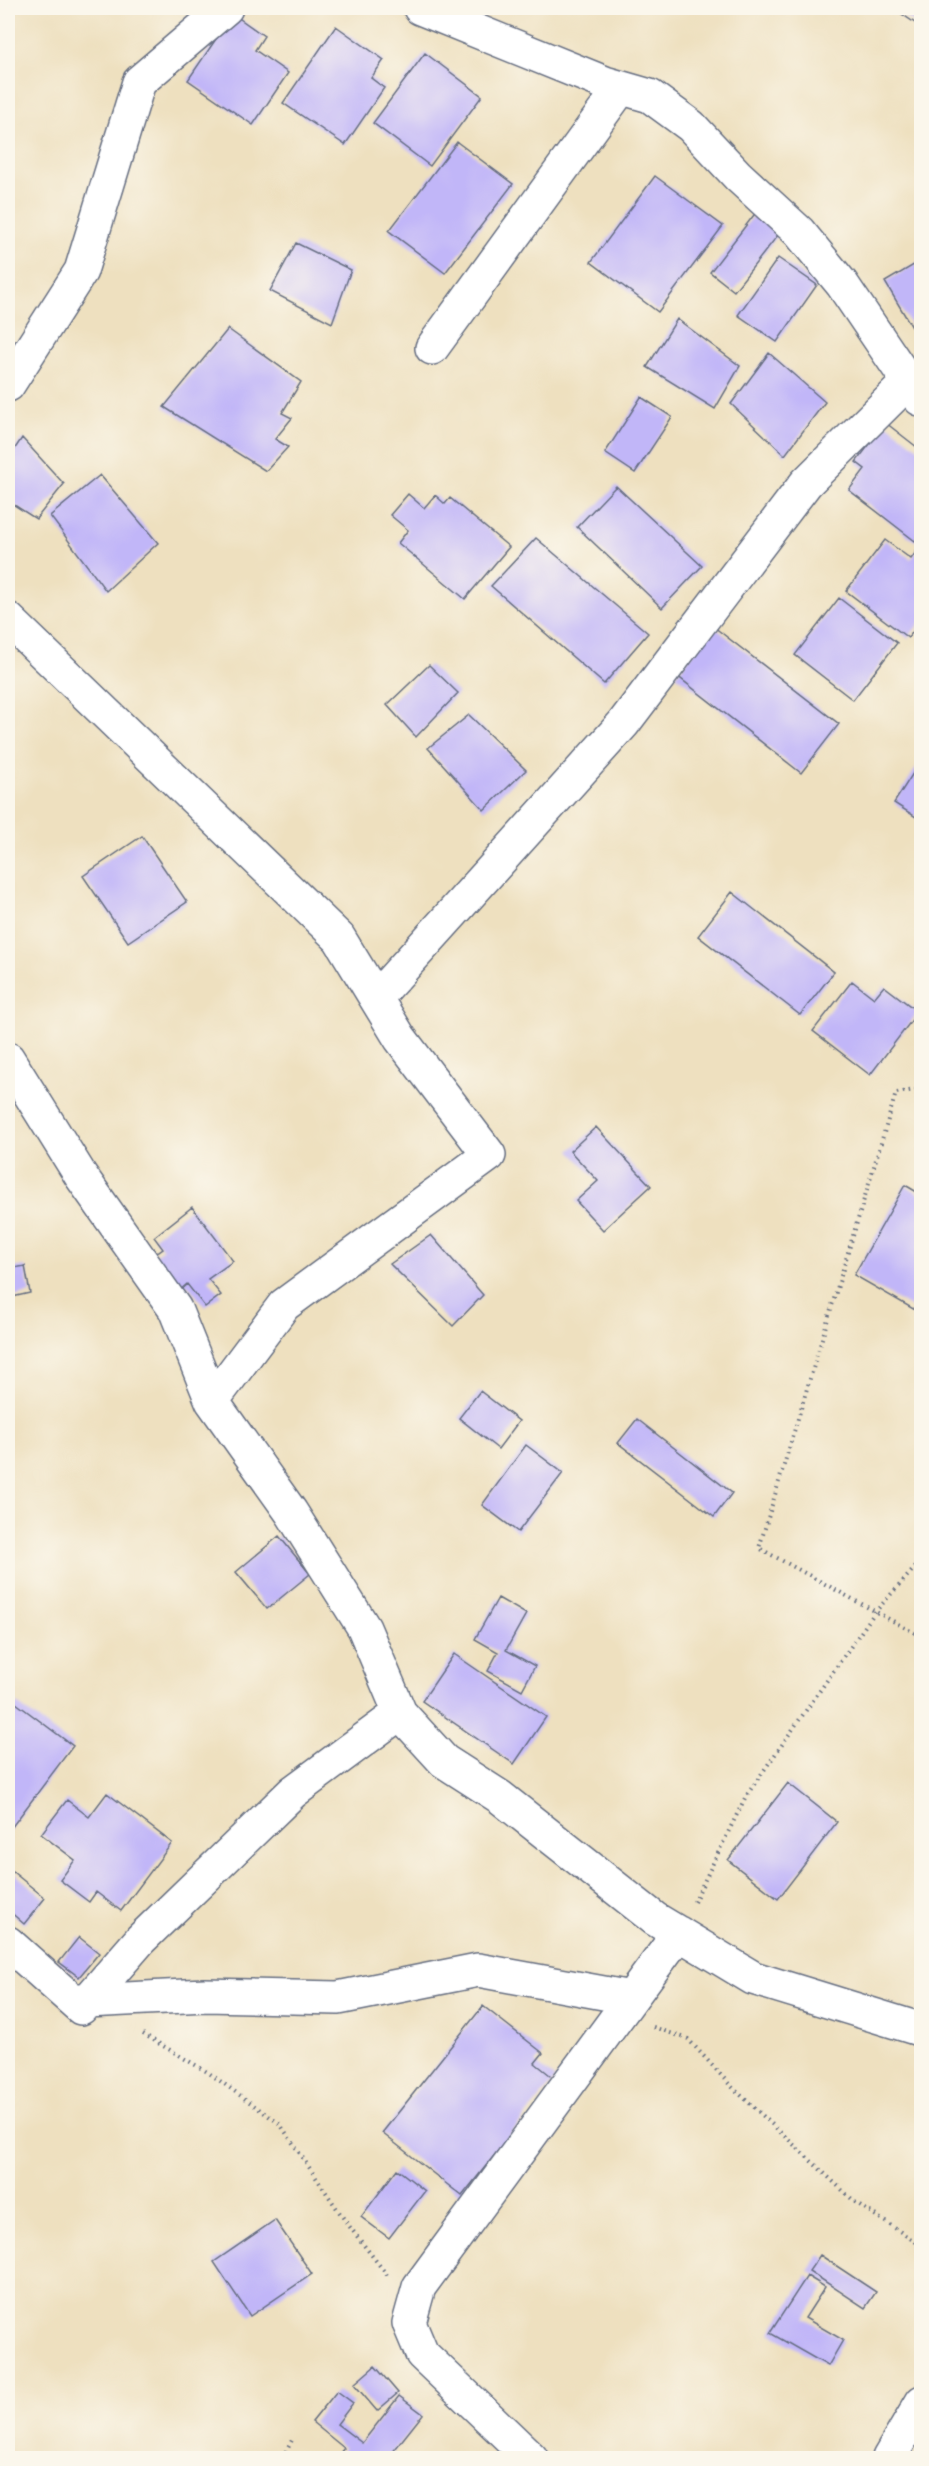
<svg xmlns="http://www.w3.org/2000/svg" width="929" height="2466" viewBox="0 0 929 2466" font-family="'Comic Neue',sans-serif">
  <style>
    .building { fill: #c1b6f8 }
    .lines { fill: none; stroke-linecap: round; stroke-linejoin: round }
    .street-casing { stroke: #656d80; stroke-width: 36 }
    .path { stroke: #656d80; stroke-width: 4; stroke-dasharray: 1.5 4.5; stroke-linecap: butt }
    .street { stroke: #fff; stroke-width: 33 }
  </style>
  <rect width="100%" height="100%" fill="#fbf7ec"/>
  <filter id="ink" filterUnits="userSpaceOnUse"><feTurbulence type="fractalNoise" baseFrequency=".0167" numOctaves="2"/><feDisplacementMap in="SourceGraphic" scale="12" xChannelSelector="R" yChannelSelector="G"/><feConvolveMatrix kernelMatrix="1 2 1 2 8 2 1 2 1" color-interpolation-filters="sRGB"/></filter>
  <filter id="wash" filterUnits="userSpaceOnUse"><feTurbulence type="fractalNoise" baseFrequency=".008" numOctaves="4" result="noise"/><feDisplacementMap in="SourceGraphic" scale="24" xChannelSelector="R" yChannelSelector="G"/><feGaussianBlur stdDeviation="1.35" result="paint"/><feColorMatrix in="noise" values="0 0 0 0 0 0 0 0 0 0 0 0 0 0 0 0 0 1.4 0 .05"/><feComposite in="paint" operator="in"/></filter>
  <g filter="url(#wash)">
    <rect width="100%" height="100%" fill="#eee0bf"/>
    <g id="blocks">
      <!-- building -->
      <path class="building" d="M893,8H922V21L918,25Z
        M233,14L264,36L255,50L288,73L253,125L188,80Z
        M336,26L384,60L371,78L384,88L345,145L283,103Z
        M425,53L482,96L430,166L373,123Z
        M457,142L513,184L445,273L389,231Z
        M655,176L723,226L658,312L591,262Z
        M757,211L782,230L734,291L710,272Z
        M296,243L351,270L332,323L270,291Z
        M778,258L817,285L777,342L738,315Z
        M922,260V344L885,282Z
        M677,319L740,366L715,409L647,367Z
        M228,329L301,382L282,413L292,418L275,439L288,447L266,471L164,407Z
        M769,353L825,402L785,455L731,404Z
        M641,397L672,417L635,473L605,453Z
        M886,423L922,451V533L915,541L849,490L865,469L856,462Z
        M22,438L64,484L36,519L8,501V459Z
        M100,475L158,543L106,591L50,516Z
        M616,486L702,566L662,608L577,527Z
        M408,494L424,508L435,495L445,504L450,498L509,547L465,599L398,543L408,530L390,515Z
        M536,538L648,633L604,684L491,586Z
        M885,540L911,559L919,548L922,549V620L908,638L846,591Z
        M839,598L897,643L853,700L795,655Z
        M714,627L839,724L801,773L676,675Z
        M429,665L458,693L416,737L387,705Z
        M469,715L526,770L484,810L428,748Z
        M922,759V821L894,803Z
        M142,836L187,902L128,942L83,876Z
        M732,892L834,972L800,1015L698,936Z
        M852,981L874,998L884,986L918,1012L870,1075L813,1031Z
        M596,1127L651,1186L603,1230L576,1201L598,1181L570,1151Z
        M905,1185L922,1195V1314L854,1275Z
        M192,1207L233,1261L208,1279L221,1295L205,1307L187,1284L178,1292L152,1257L163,1249L154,1237Z
        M431,1235L483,1295L453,1326L390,1264Z
        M25,1266L30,1293L8,1298V1269Z
        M480,1391L519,1421L498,1449L459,1418Z
        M637,1419L732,1493L714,1517L618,1443Z
        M526,1445L563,1473L518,1532L482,1505Z
        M279,1536L310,1574L267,1609L236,1572Z
        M498,1598L526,1614L506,1650L535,1666L522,1690L488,1671L498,1652L475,1639Z
        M454,1654L546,1717L514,1764L422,1701Z
        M8,1697L73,1746L8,1832Z
        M788,1783L837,1822L778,1899L728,1860Z
        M107,1793L172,1843L121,1911L96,1892L89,1902L60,1880L75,1860L41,1834L67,1800L89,1817Z
        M8,1868L45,1898L24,1924L8,1910Z
        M79,1937L99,1953L79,1977L59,1962Z
        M483,2006L543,2053L535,2063L555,2079L462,2196L382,2133Z
        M397,2169L425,2191L389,2238L361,2217Z
        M275,2220L312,2274L250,2316L214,2262Z
        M820,2255L876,2292L865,2308L809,2271Z
        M807,2276L825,2287L805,2318L843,2340L828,2366L770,2333Z
        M375,2366L398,2393L377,2411L354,2384Z
        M337,2391L353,2403L337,2424L362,2443L399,2396L423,2414L388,2458H336L344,2448L312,2422Z"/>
    </g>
  </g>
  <g filter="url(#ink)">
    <use href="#blocks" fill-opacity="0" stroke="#656d80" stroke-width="1.5"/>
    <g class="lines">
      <defs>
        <path id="street" d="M420,8L605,83L650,96L691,126L738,176L799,232L842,284L920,399
          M432,348L621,88
          M8,385L81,271L139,82L226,8
          M8,619L339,938L400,1038L489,1155L284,1305L212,1401L291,1512L364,1628L400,1713L444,1761L500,1797L655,1919L753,1978L922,2030
          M376,998L623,724L806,483L909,381
          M8,1059L81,1176L175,1309L212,1401
          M8,1943L81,2008L141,1939L293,1792L400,1713
          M72,1999L87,2001L205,1995L338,1998L478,1970L631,1998
          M531,2458L422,2354L409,2323L419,2287L679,1933
          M889,2458L922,2402"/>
      </defs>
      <!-- street casing -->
      <use href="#street" class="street-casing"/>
      <!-- path -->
      <path class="path" d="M922,1089L896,1093L759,1548L922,1637
        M694,1902L746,1796L875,1612L922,1560
        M653,2027L688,2039L731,2086L855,2202L922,2246
        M143,2034L209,2073L280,2124L346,2222L387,2275
        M283,2458L292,2440"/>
      <!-- street -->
      <use href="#street" class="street"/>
    </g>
  </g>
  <!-- margin -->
  <rect width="929" height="2466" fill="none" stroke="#fbf7ec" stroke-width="30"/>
</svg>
